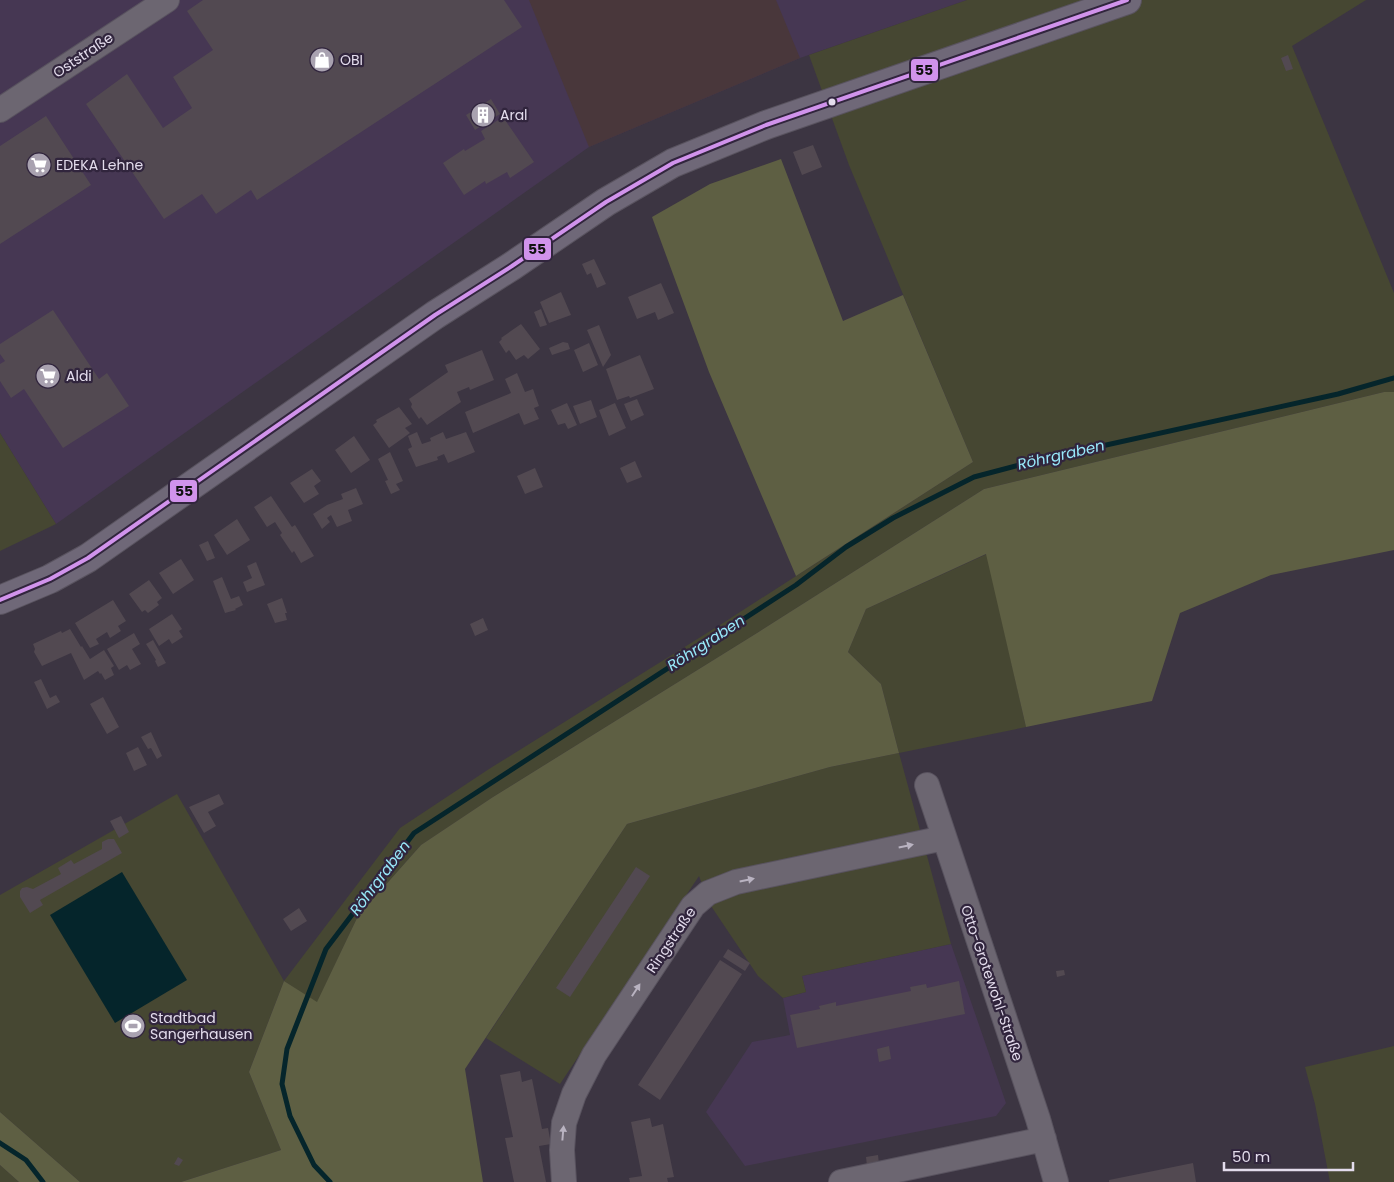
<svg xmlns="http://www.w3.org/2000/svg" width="1394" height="1182" viewBox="0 0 1394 1182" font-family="Poppins,sans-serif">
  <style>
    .built { fill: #463753 }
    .industrial { fill: #49373b }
    .green { fill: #464732 }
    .forest { fill: #5e5f43 }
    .water { fill: #05252b }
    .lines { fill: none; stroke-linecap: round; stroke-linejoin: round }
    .stream { stroke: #05252b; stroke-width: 5 }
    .building { fill: #524951 }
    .minor-casing { stroke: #59535f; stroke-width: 26 }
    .major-casing { stroke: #59535f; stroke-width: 30 }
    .minor { stroke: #6c6671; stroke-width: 24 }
    .major { stroke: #6f6878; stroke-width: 28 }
    .bus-1-casing { stroke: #31253d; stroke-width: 8 }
    .bus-1 { stroke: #d193ec; stroke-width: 4 }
    .oneway { fill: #b9b3c1 }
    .bus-dot { fill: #e3dcec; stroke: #31253d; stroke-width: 2 }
    .labels { text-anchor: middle; stroke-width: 4.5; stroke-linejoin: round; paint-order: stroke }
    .street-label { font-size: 14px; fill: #e3dcec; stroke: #31253d }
    .poi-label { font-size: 14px; fill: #e3dcec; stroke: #31253d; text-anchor: start }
    .water-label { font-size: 15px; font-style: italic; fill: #98e9fa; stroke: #31253d }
    .line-badge { stroke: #31253d; stroke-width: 2 }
    .pale-badge-label { font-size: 14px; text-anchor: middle; font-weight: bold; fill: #111 }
  </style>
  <rect width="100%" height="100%" fill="#3c3542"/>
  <!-- built -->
  <path class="built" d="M0,0H967L800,58L589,147L56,524L0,433Z
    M951,944L1006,1103L996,1116L745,1166L706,1112L752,1042L790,1035L783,998L806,992L802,976Z"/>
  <!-- industrial -->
  <path class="industrial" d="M529,0H776L800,58L589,147Z"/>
  <!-- green -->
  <path class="green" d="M967,0H1366L1292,46L1394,293V392H1384L984,489L757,633L493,797L421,845L358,916L317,1003L284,981L249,1072L281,1150L181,1182H80L0,1112V895L177,794L284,981L400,828L489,769L723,623L973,462L849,165L809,55Z
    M0,433L56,524L0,551Z
    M987,554L1026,727L899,753L951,944L802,976L806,992L783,998L758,976L709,903L699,876L560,1084L486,1038L627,824L830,767L899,753L881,684L848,652L866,609Z
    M1394,1046V1182H1330L1315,1104L1305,1067Z
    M0,1165L19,1182H0Z"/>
  <!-- forest -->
  <path class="forest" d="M781,159L843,321L903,295L973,462L796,576L709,372L652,217L710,184Z
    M1384,392H1394V550L1271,575L1180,613L1152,701L1026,727L986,554L866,609L848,652L881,684L899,753L830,767L627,824L465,1069L483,1182H181L281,1150L249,1072L284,981L317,1002L358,916L421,845L493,797L757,633L984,489Z
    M0,1112L80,1182H19L0,1165Z"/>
  <!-- water -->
  <path class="water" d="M122,872L187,980L115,1023L50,915Z"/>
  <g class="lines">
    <!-- stream -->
    <path class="stream" d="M0,1143L26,1160L43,1182
      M330,1182L314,1165L290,1116L282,1084L287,1049L326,949L414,833L796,585L846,547L893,518L974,477L1038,460L1338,394L1394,378"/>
  </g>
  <!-- building -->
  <path class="building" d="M203,0H504L522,27L257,200L251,190L216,214L202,194L164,219L86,104L127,74L163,128L192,108L173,77L213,50L187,11Z
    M1288,55L1293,69L1286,71L1281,58Z
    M491,99L500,114L475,130L466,115Z
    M46,116L91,185L0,244V146Z
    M503,117L534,162L510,178L507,172L486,184L485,181L464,195L443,163L464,149L465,151L485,139L481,131Z
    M813,145L822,167L802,175L793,152Z
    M594,259L606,284L597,288L591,273L587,275L582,264Z
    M661,283L674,313L658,320L655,312L637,319L628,297Z
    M561,292L571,315L549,323L540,302Z
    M541,309L547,325L540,327L534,312Z
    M53,310L99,379L107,373L129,406L63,448L24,389L11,398L0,381V364L5,361L0,354V344Z
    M521,324L540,349L528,359L524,355L516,360L509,350L506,353L499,342L502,339L501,338Z
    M599,325L611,355L603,367L587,330Z
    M563,342L568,343L570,349L552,355L549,348Z
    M589,343L598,365L583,372L574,350Z
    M482,350L494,380L470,390L469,387L457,392L461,402L427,425L421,417L419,419L411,407L412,404L409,399L448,372L445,365Z
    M640,355L654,389L630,398L629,396L617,400L606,369Z
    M517,373L525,392L533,389L539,406L534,408L539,419L524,425L519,413L473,433L465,412L511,393L505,379Z
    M637,399L644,415L631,421L624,404Z
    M591,400L597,417L580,424L573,406Z
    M567,403L577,425L568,429L565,423L558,425L551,410Z
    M615,403L626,428L609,436L599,410Z
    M399,407L412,424L405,428L410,433L389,448L373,425L377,422L376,420Z
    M417,432L422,444L431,441L430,438L443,432L446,439L466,432L475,452L448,463L444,454L437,457L438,460L416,467L408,449L412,447L408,436Z
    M354,436L370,460L351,473L335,450Z
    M390,452L403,481L396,484L400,490L391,494L385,481L388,480L378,459Z
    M635,461L642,477L627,483L620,468Z
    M535,468L543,487L525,494L517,476Z
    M312,469L321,481L314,486L319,494L304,503L290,483Z
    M356,488L363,504L348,510L352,521L337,527L331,515L327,518L330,522L322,529L313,514L327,505L343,499L341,494Z
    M271,496L292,527L295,525L314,556L301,563L294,551L292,553L280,535L282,533L275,522L267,527L254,507Z
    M237,519L250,540L227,555L214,535Z
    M208,541L215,558L207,561L199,545Z
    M181,559L194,580L173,594L159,573Z
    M256,562L265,585L247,592L243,582L252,578L247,566Z
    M222,577L231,599L239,596L243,605L235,609L236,610L225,613L213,581Z
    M149,580L162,598L157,602L159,605L148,613L145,610L142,612L129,594Z
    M282,598L287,613H285L287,620L275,623L267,604Z
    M113,600L126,621L118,626L121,631L110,638L107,632L96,639L99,644L90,648L75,623Z
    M172,614L182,629L179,631L183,637L172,644L169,639L159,646L149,629Z
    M483,618L488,630L475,636L470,624Z
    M70,629L81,647L82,646L90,659L104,650L114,666L111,668L114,675L105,680L101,673L100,674L98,671L84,680L71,653L42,666L34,652L35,649L33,644L61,631L62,633Z
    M134,633L140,644L132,649L141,664L130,670L127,665L119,670L107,649Z
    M153,640L166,663L158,667L155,661L156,660L146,644Z
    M41,679L50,698L56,695L60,702L47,709L34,682Z
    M103,697L119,727L107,734L90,704Z
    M151,732L162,756L157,759L151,748L148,749L141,737Z
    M138,747L147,765L134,771L126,753Z
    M219,794L224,804L208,812L216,826L204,833L189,807Z
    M121,816L129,832L119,838L110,821Z
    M108,839H114L122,853L40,900L43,905L30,913L20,897V891L22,888L27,887L33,889L61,874L58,868L71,860L74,864L102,849V842Z
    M636,867L650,876L570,997L556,988Z
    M299,908L307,921L291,931L283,919Z
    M728,949L750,963L745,971L723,957Z
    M720,960L742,974L660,1100L638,1085Z
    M1064,970L1065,975L1057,977L1056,971Z
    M959,981L965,1014L797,1048L790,1015L820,1009L819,1006L836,1002V1006L911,991L910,987L926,984L927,988Z
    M889,1046L891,1059L879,1062L877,1049Z
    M520,1071L522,1082L532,1079L542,1129L548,1128L551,1144L539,1146L546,1182H514L505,1138L513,1137L500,1075Z
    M650,1118L652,1127L663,1124L674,1177L667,1178L668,1182H630L629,1178L642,1176L631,1122Z
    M878,1155L879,1164L867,1166L866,1157Z
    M178,1157L183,1160L179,1166L174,1164Z
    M1193,1163L1196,1182H1109V1180Z"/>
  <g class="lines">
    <defs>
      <path id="minor" d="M0,110L167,0
        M927,785L1038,1119L1056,1182
        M564,1182L562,1150L564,1123L574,1094L594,1055L693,906L708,893L736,882L944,838
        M841,1182L1044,1139"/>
      <path id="major" d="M0,600L50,579L88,558L435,315L512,266L606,202L673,163L766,125L1127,0"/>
    </defs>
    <!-- minor casing -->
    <use href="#minor" class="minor-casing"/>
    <!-- major casing -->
    <use href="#major" class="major-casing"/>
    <!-- minor -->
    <use href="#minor" class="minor"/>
    <!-- major -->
    <use href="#major" class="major"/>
    <defs>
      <path id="bus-1" d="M0,600L50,579L88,558L435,315L512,266L606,202L673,163L766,125L1127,0"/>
    </defs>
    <!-- bus-1 casing -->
    <use href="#bus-1" class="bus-1-casing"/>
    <!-- bus-1 -->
    <use href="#bus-1" class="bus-1"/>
  </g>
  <!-- one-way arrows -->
  <defs><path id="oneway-solid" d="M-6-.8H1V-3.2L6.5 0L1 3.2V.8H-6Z" transform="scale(1.25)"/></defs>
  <g class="oneway">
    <use href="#oneway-solid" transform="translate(906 846) rotate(-12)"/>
    <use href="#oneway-solid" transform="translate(747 880) rotate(-12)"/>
    <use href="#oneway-solid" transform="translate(636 990) rotate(-57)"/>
    <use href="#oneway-solid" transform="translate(563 1133) rotate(-85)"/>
  </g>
  <!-- icons -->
  <defs>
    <symbol id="shop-disc" viewBox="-11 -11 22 22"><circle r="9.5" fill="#a9a2b0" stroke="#31253d"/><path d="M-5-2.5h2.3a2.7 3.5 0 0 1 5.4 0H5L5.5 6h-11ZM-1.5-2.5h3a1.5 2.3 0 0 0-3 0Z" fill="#fff"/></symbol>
    <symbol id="building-disc" viewBox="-11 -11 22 22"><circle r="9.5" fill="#a9a2b0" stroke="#31253d"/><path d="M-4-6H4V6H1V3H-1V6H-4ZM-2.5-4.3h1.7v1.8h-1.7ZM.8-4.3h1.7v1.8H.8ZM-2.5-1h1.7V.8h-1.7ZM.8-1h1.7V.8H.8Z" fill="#fff"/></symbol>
    <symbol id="supermarket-disc" viewBox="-11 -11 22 22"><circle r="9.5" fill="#a9a2b0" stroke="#31253d"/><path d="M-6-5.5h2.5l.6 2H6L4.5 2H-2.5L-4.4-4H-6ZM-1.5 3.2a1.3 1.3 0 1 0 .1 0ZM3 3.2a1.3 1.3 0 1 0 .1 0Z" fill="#fff"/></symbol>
    <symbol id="stadium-disc" viewBox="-11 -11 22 22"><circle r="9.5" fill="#a9a2b0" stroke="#31253d"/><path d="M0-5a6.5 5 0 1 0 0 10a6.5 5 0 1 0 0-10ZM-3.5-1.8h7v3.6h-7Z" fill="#fff"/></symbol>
  </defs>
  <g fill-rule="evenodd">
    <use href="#shop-disc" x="308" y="46" width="28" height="28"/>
    <use href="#building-disc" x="469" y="101" width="28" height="28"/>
    <use href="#supermarket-disc" x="25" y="151" width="28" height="28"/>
    <use href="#supermarket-disc" x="34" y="362" width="28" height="28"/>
    <use href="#stadium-disc" x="119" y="1012" width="28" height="28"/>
  </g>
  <!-- markers -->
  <circle class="bus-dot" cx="832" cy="102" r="4.5"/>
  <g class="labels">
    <!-- street labels -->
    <g class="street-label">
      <text transform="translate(83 55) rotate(-34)" y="5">Oststraße</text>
      <text transform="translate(671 940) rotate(-56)" y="5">Ringstraße</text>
      <text transform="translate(992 983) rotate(71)" y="5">Otto-Grotewohl-Straße</text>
    </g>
    <!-- poi labels -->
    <g class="poi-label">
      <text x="340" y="65">OBI</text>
      <text x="500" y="120">Aral</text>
      <text x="56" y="170">EDEKA Lehne</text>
      <text x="66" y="381">Aldi</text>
      <text x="150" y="1023">Stadtbad<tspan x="150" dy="16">Sangerhausen</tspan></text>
    </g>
    <!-- water labels -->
    <g class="water-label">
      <text transform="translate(1061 455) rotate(-13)" y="5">Röhrgraben</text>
      <text transform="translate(706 643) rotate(-33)" y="5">Röhrgraben</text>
      <text transform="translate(380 878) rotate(-53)" y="5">Röhrgraben</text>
    </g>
  </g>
  <g class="line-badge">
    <rect x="910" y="58" width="29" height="24" rx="5" fill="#d193ec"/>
    <rect x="523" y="237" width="29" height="24" rx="5" fill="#d193ec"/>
    <rect x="169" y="479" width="29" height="24" rx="5" fill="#d193ec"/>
  </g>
  <g class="pale-badge-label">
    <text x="924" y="75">55</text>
    <text x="537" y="254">55</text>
    <text x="184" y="496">55</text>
  </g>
  <!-- scale -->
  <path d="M1224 1162v8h129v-8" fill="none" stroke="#e3dcec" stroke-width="2.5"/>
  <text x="1232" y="1162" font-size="15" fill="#e3dcec" stroke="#31253d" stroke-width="4" paint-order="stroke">50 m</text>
</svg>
